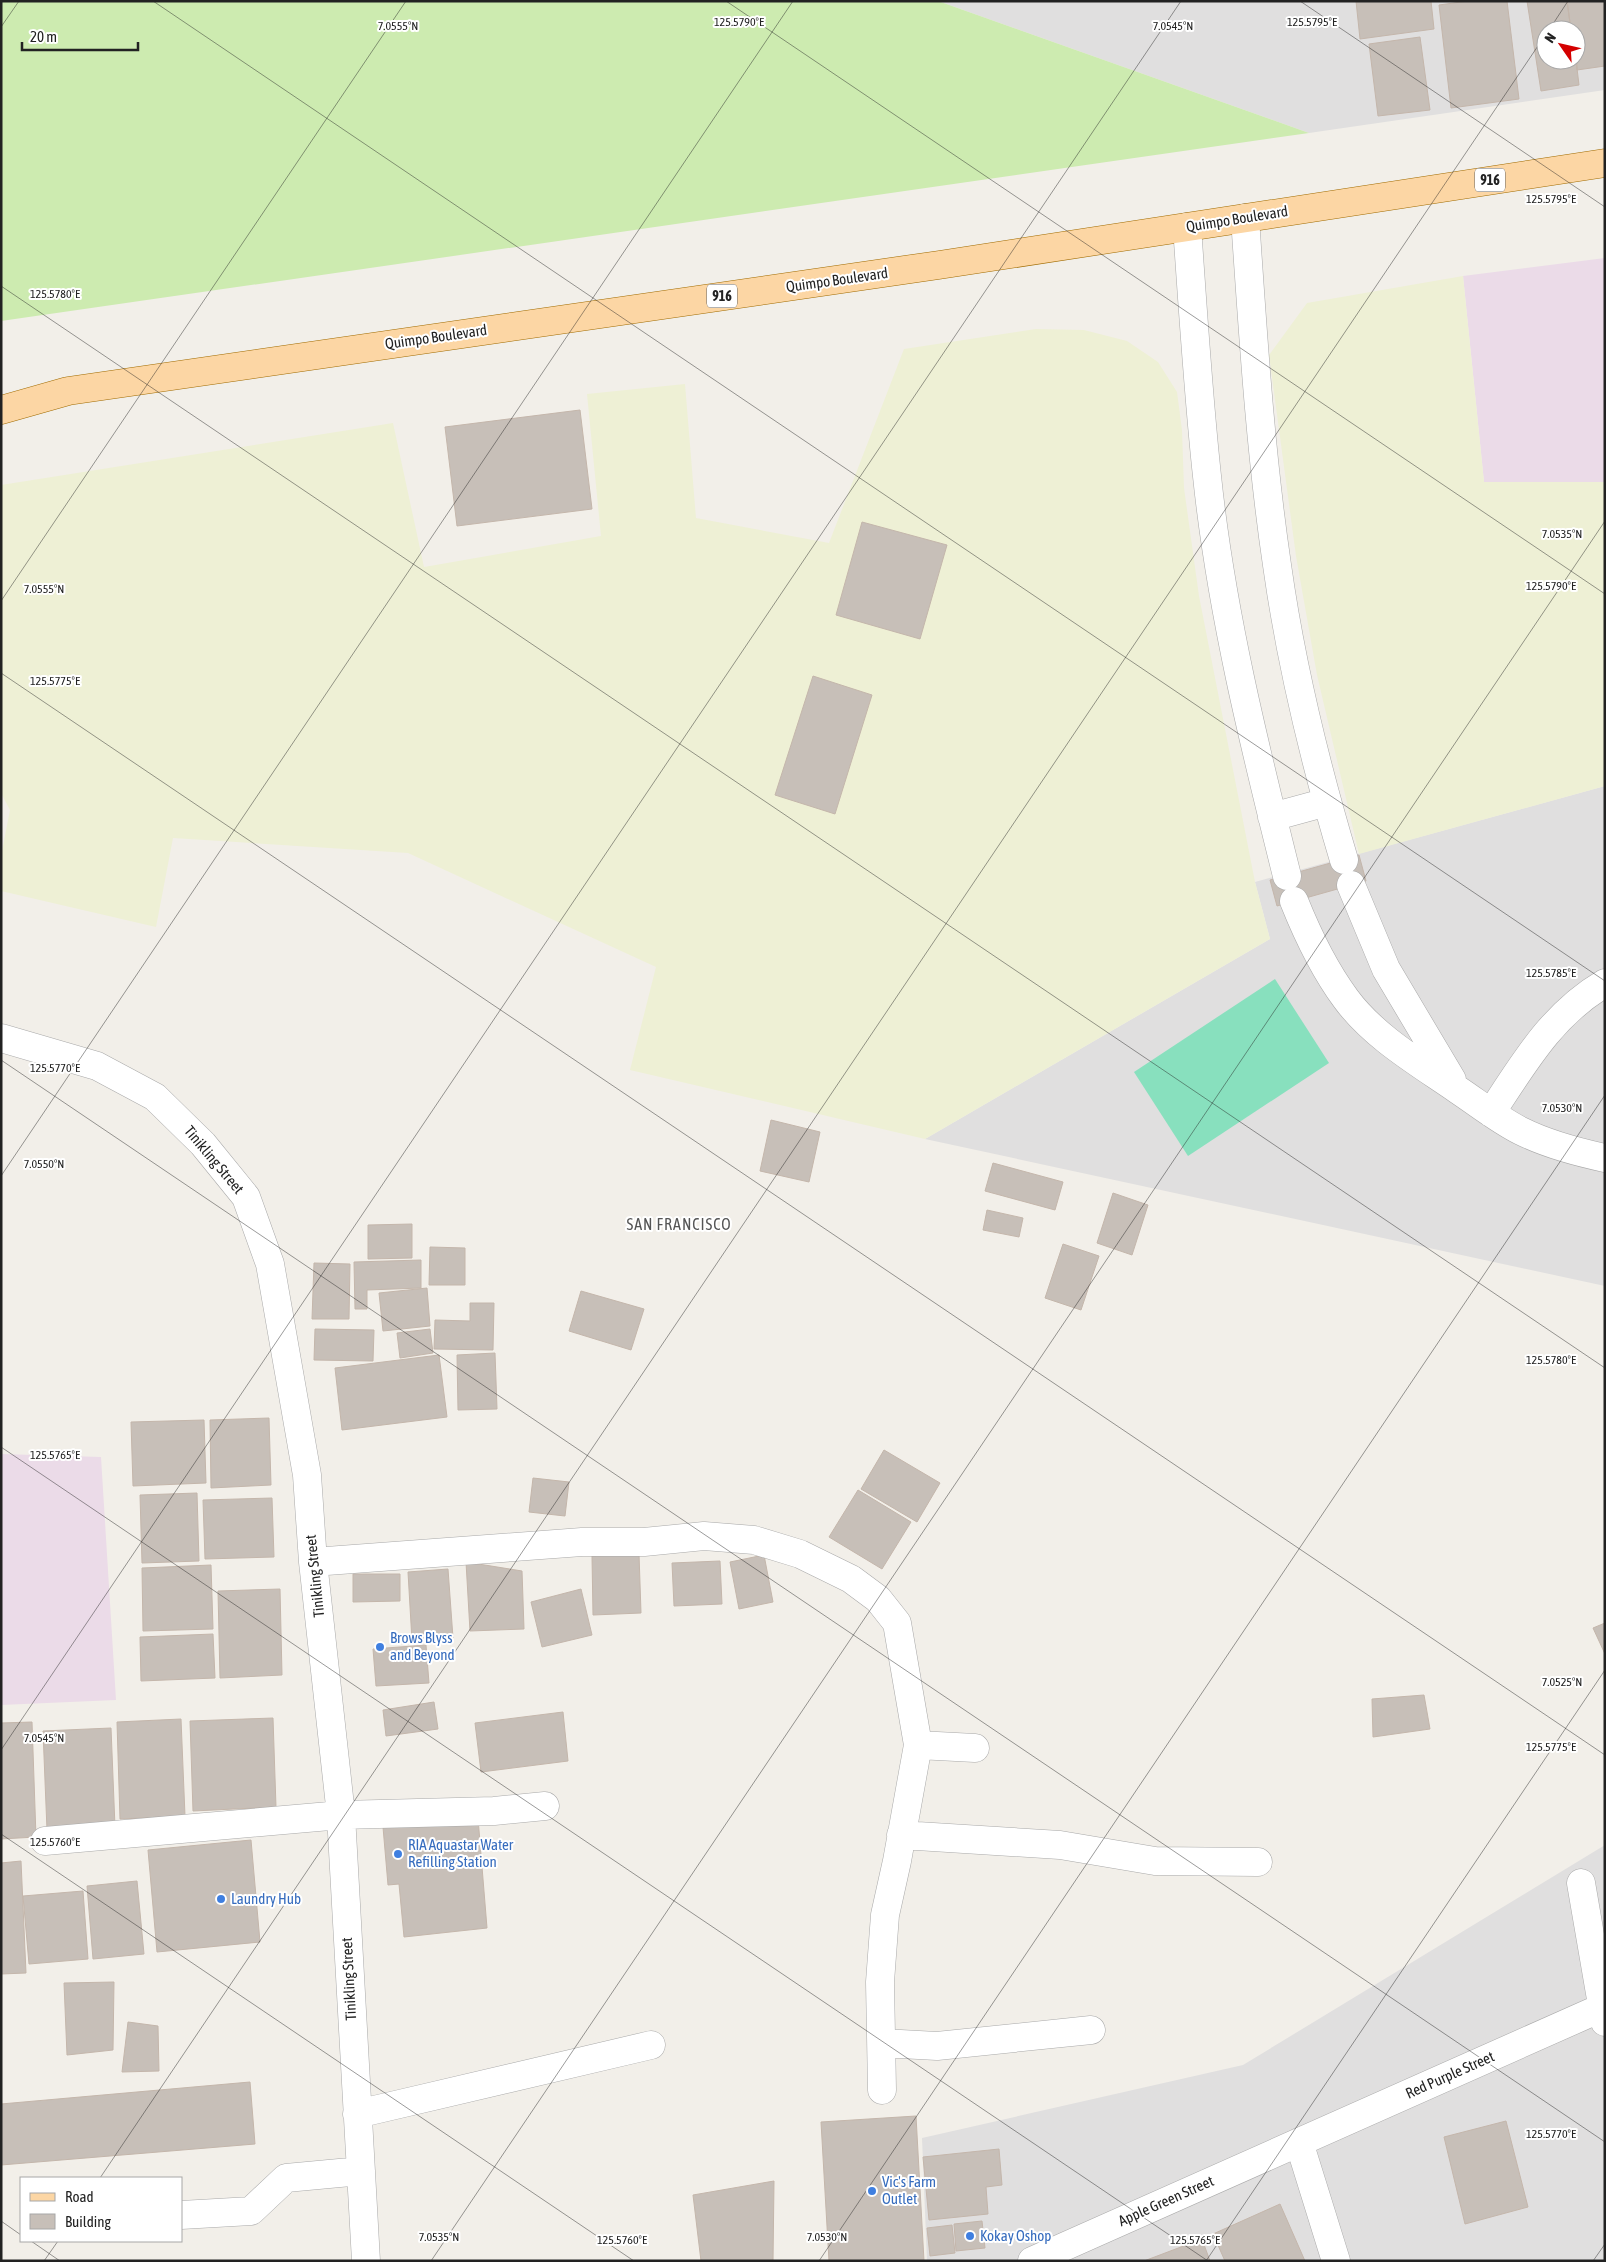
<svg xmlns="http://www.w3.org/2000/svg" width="1606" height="2262" viewBox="0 0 1606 2262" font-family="'Asap Condensed',sans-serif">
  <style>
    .residential { fill: #e0dfdf; fill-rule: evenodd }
    .industrial { fill: #ebdbe8 }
    .farmland { fill: #eef0d5 }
    .grass { fill: #cdebb0 }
    .pitch { fill: #88e0be }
    .building { fill: #c7bfb8; stroke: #c4b6ab }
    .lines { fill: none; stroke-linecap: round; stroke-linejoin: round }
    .minor-casing { stroke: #a9a9a9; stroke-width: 29 }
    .major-casing { stroke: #a06b00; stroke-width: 29 }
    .minor { stroke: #fff; stroke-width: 28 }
    .major { stroke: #fcd6a4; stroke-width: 28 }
    .ticks { fill: none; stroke: #222; stroke-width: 1; stroke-opacity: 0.45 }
    .shop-dot { fill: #3f7fe0; stroke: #fff; stroke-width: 2 }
    .labels { text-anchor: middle; stroke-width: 4; stroke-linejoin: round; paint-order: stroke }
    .shield { fill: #fff; stroke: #646464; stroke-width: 1 }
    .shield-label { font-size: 14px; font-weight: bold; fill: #222 }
    .street-label { font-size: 15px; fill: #222; stroke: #fff }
    .shop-label { font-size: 15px; fill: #366cbe; stroke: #fff; text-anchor: start }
    .neighbourhood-label { font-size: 16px; letter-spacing: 1px; fill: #555; stroke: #fff }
    .ticks-label { font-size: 12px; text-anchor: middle; fill: #222; stroke: #fff; stroke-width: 4; stroke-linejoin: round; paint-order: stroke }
  </style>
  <rect width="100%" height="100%" fill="#f2efe9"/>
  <!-- residential -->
  <path class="residential" d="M938,1H1605V90L1309,133ZM1546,30H1576V60H1546Z
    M1605,786V1286L925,1139L1270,939L1255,882Z
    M1605,1845V2261H927L922,2138L1243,2065Z"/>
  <!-- industrial -->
  <path class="industrial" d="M1605,258V482H1484L1463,276Z
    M1,1454L101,1457L116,1700L1,1705Z"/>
  <!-- farmland -->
  <path class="farmland" d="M1463,276L1484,482H1605V786L1359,854L1317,675L1296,556L1269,355L1307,303Z
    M1036,329L1084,330L1127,341L1158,362L1177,392L1182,430L1184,488L1199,596L1255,882L1270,939L925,1139L630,1070L656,967L408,853L173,838L156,927L1,891V856L10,810L1,793V485L393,423L424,567L601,536L587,394L685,384L696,518L829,543L904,349Z"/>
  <!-- grass -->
  <path class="grass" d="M1,1H938L1309,133L1,321Z"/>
  <!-- pitch -->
  <path class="pitch" d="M1275,979L1329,1063L1188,1156L1134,1072Z"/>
  <!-- building -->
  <path class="building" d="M1356,1H1431L1434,29L1360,39Z
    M1468,1H1507L1519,99L1451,108L1439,5Z
    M1527,1H1567L1571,30H1546V60H1576L1579,85L1541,91Z
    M1567,1H1605V66L1577,70L1576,30H1571Z
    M1420,37L1430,110L1378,116L1369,44Z
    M580,410L592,509L457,526L445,427Z
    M862,522L947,545L920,639L836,615Z
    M813,676L872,695L835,814L775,795Z
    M1359,855L1366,881L1277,906L1270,880Z
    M771,1120L820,1132L809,1182L760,1171Z
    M993,1163L1063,1182L1055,1210L985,1191Z
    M1113,1193L1148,1205L1132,1255L1097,1243Z
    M987,1210L1023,1218L1019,1237L983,1230Z
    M412,1224V1258L368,1259V1225Z
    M1063,1244L1099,1256L1081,1310L1045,1298Z
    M430,1247L465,1248V1285H429Z
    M421,1260V1288L367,1290V1309H355L354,1262Z
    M314,1263L350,1264L349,1319H312Z
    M427,1288L430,1326L383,1331L379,1293Z
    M581,1291L644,1309L631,1350L569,1331Z
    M470,1303H494L493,1350L434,1349L435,1320L470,1321Z
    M315,1329L374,1330L373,1361L314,1360Z
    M430,1329L433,1353L400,1358L397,1333Z
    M495,1353L497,1409L458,1410L457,1355Z
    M439,1355L447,1417L342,1430L335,1368Z
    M269,1418L271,1485L211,1488L210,1420Z
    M204,1420L206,1483L133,1486L131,1422Z
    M884,1450L940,1483L917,1522L861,1489Z
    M533,1478L569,1482L565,1516L529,1512Z
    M858,1490L911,1522L882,1569L829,1537Z
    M197,1493L199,1561L142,1563L140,1495Z
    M272,1498L274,1557L205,1559L203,1500Z
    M639,1554L641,1613L593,1615L592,1556Z
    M764,1555L773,1602L739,1609L730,1562Z
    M720,1561L722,1604L674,1606L672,1563Z
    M466,1562L522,1571L524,1629L470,1631Z
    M211,1565L213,1629L143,1631L142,1568Z
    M448,1569L453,1638L412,1641L408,1572Z
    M353,1574H400V1601L353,1602Z
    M280,1589L282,1675L220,1678L218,1591Z
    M581,1589L592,1635L542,1647L531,1602Z
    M1605,1623V1654L1593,1628Z
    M213,1634L215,1678L141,1681L140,1637Z
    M426,1645L429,1683L376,1686L373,1649Z
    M1424,1695L1430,1729L1373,1737L1372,1699Z
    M434,1702L438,1729L386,1736L383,1710Z
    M563,1712L568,1761L481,1772L475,1723Z
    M273,1718L276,1807L193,1811L190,1721Z
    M181,1719L185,1816L120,1819L117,1722Z
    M32,1722L36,1837L1,1839V1723Z
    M111,1728L115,1827L47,1830L43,1731Z
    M478,1818L487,1928L404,1937L399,1884L388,1885L383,1827Z
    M251,1840L260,1942L157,1952L148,1850Z
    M21,1861L26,1973L1,1974V1863Z
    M137,1881L144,1954L93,1959L87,1886Z
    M83,1891L88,1959L29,1964L23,1896Z
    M114,1982L113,2050L67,2055L64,1983Z
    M128,2022L158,2026L159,2071L122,2072Z
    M250,2082L255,2144L1,2165V2104Z
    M916,2116L924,2261H829L821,2122Z
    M1506,2121L1528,2207L1465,2224L1444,2137Z
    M999,2149L1002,2185L986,2187L988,2214L929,2220L923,2157Z
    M774,2181L773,2261H701L693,2195Z
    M1280,2204L1305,2261H1225L1213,2234Z
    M982,2221L985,2248L956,2251L954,2224Z
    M952,2225L955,2253L930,2256L927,2228Z
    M1202,2239L1210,2261H1144Z"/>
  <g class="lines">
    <defs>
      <path id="minor" d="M1245,218C1253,334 1260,450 1277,565C1291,665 1315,763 1344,860
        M1187,227C1193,310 1198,393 1207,476C1221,611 1254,744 1287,876
        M1272,817L1327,802
        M1351,885L1386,969L1452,1080
        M1294,901C1308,936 1323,968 1346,999C1374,1037 1419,1063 1458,1090C1479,1104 1499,1120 1521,1131C1547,1144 1577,1152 1605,1158
        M1,1038L97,1066L155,1097L203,1144L246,1197L270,1264L307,1475L313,1562L341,1815L366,2261
        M1491,1113C1524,1063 1552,1014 1605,983
        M313,1562L582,1542H644L704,1536L754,1540L800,1554L851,1579L878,1599L897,1623L918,1745L897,1861L885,1915L880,1982L882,2090
        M918,1745L975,1748
        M901,1835L1060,1845L1155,1861L1258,1862
        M45,1841L341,1815L494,1811L545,1806
        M1581,1883L1605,2022
        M882,2043L937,2046L1091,2030
        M357,2114L651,2045
        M1299,2142L1336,2261
        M181,2215L251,2211L286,2178L361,2171
        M1032,2261L1601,2008"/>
      <path id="major" d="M1,410L68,391L939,265L1605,163"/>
    </defs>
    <!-- minor casing -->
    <use href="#minor" class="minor-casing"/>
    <!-- major casing -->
    <use href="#major" class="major-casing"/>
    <!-- minor -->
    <use href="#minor" class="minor"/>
    <!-- major -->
    <use href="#major" class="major"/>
  </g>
  <!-- ticks -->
  <path class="ticks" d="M153,1L1605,981M726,1L1605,594M1300,1L1605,207M1,27L19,1M1549,30L1568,1M1,286L1605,1368M1,601L406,1M1,673L1605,1755M1,1060L1605,2142M1,1176L793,1M1,1447L1208,2261M1,1750L1181,1M1,1834L634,2261M100,2178L1546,34M1,2221L21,2235M31,2241L60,2261M44,2261L58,2241M431,2261L1605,521M819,2261L1605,1095M1206,2261L1605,1670M1593,2261L1605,2244"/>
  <!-- markers -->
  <g class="shop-dot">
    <circle cx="380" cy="1647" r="5"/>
    <circle cx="398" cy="1854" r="5"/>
    <circle cx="221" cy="1899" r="5"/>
    <circle cx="872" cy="2191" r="5"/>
    <circle cx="970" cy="2236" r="5"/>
  </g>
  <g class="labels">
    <!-- shield labels -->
    <g class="shield">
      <rect x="1475" y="168.5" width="30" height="23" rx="4"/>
      <rect x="707" y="284.5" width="30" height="23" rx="4"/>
    </g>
    <g class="shield-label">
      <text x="1490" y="185">916</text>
      <text x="722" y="301">916</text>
    </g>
    <!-- street labels -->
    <g class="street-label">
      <text transform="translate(1237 219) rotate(-9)" y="5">Quimpo Boulevard</text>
      <text transform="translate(837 280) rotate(-8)" y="5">Quimpo Boulevard</text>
      <text transform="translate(436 337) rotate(-8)" y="5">Quimpo Boulevard</text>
      <text transform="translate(214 1160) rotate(50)" y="5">Tinikling Street</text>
      <text transform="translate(315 1576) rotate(-96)" y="5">Tinikling Street</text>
      <text transform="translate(349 1979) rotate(-93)" y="5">Tinikling Street</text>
      <text transform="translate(1450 2075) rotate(-24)" y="5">Red Purple Street</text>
      <text transform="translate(1166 2201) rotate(-24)" y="5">Apple Green Street</text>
    </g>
    <!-- shop labels -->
    <g class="shop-label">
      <text x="390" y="1643">Brows Blyss<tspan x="390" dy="17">and Beyond</tspan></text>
      <text x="408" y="1850">RIA Aquastar Water<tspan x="408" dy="17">Refilling Station</tspan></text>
      <text x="231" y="1904">Laundry Hub</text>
      <text x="882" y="2187">Vic's Farm<tspan x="882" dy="17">Outlet</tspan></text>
      <text x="980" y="2241">Kokay Oshop</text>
    </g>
    <!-- neighbourhood labels -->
    <g class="neighbourhood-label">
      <text x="679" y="1230">SAN FRANCISCO</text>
    </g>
  </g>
  <g class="ticks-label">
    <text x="739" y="26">125.5790°E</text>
    <text x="1312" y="26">125.5795°E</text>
    <text x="398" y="30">7.0555°N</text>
    <text x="1173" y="30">7.0545°N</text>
    <text x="1551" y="203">125.5795°E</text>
    <text x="55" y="298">125.5780°E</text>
    <text x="1562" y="538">7.0535°N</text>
    <text x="1551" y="590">125.5790°E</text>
    <text x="44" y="593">7.0555°N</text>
    <text x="55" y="685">125.5775°E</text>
    <text x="1551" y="977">125.5785°E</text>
    <text x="55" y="1072">125.5770°E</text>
    <text x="1562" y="1112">7.0530°N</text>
    <text x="44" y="1168">7.0550°N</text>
    <text x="1551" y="1364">125.5780°E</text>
    <text x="55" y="1459">125.5765°E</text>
    <text x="1562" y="1686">7.0525°N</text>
    <text x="44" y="1742">7.0545°N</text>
    <text x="1551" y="1751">125.5775°E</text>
    <text x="55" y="1846">125.5760°E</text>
    <text x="1551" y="2138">125.5770°E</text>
    <text x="439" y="2241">7.0535°N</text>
    <text x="827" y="2241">7.0530°N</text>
    <text x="622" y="2244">125.5760°E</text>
    <text x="1195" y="2244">125.5765°E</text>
  </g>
  <!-- border -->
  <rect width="1606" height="2262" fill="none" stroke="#222222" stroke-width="5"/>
  <!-- legend -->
  <rect x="20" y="2177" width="162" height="65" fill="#ffffff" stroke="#a7a7a7"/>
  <rect x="30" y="2193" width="25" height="8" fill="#fcd6a4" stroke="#a7a7a7"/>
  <text x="65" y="2202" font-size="15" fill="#222222">Road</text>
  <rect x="30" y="2214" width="25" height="15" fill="#c7bfb8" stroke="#a7a7a7"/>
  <text x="65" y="2227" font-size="15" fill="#222222">Building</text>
  <!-- north arrow -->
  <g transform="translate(1561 45) rotate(304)"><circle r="24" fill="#ffffff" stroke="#a7a7a7"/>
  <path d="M0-4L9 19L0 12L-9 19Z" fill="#d40000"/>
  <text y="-8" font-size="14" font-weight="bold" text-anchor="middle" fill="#222222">N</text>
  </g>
  <!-- scale -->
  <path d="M22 42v8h116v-8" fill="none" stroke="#222222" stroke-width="2.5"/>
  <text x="30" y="42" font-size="15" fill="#222222" stroke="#ffffff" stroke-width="4" paint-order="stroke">20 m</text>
</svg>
